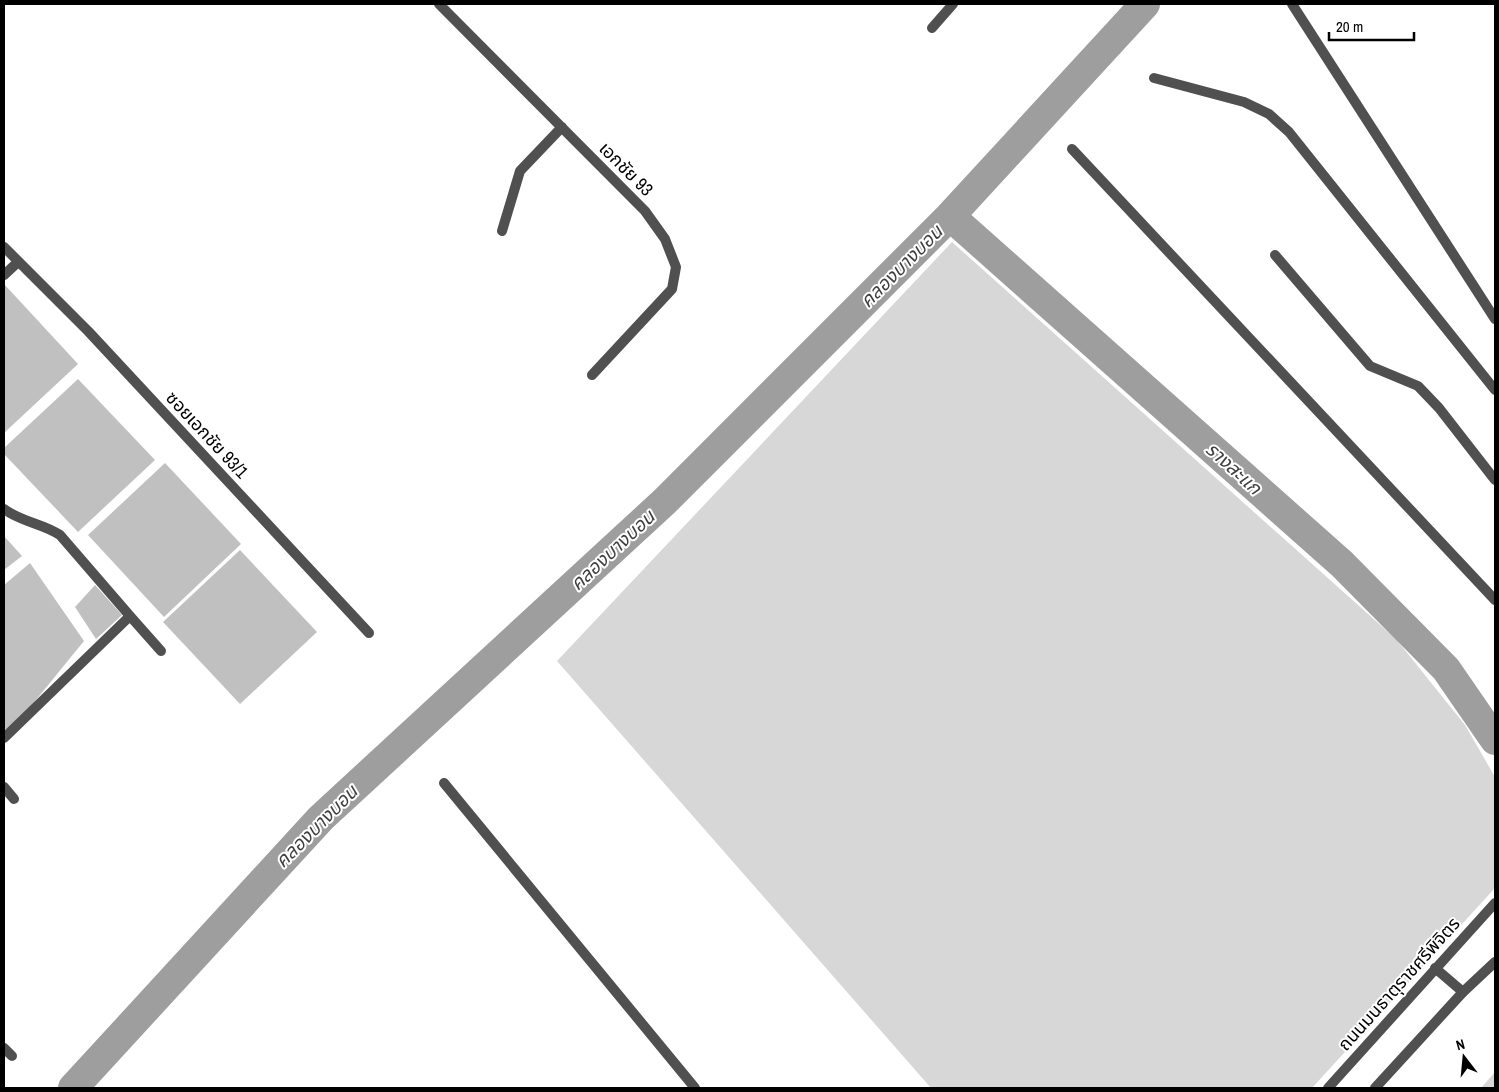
<svg xmlns="http://www.w3.org/2000/svg" width="1499" height="1092" viewBox="0 0 1499 1092" font-family="'Archivo Narrow','Noto Sans Thai',sans-serif">
  <style>
    .green { fill: #d7d7d7 }
    .lines { fill: none; stroke-linecap: round; stroke-linejoin: round }
    .canal { stroke: #9e9e9e; stroke-width: 30 }
    .building { fill: #c0c0c0 }
    .service { stroke: #505050; stroke-width: 10 }
    .minor { stroke: #505050; stroke-width: 10 }
    .tertiary { stroke: #505050; stroke-width: 10 }
    .labels { text-anchor: middle; stroke-width: 4; stroke-linejoin: round; paint-order: stroke }
    .street-label { font-size: 18px; fill: #000; stroke: #fff }
    .water-label { font-size: 19px; font-style: italic; fill: #3f3f3f; stroke: #fff }
  </style>
  <rect width="100%" height="100%" fill="#fff"/>
  <!-- green -->
  <path class="green" d="M952,242L1396,639L1465,725L1495,777V888L1312,1088H931L557,661Z
    M1495,1072V1088H1481Z"/>
  <g class="lines">
    <!-- canal -->
    <path class="canal" d="M950,216L1342,564L1446,669L1495,740
      M73,1088L321,818L664,502L950,216L1145,4"/>
  </g>
  <!-- building -->
  <path class="building" d="M4,284L78,364L4,433Z
    M78,379L155,460L78,532L4,454V448Z
    M165,463L241,544L164,617L88,535Z
    M4,536L22,556L4,570Z
    M240,550L317,632L240,704L163,622Z
    M30,563L84,641L9,733L4,728V585Z
    M95,585L122,615L96,639L75,607Z"/>
  <g class="lines">
    <!-- service -->
    <path class="service" d="M1292,4L1495,319
      M932,28L953,4
      M1154,78L1244,102L1269,114L1289,132L1495,390
      M1072,149L1495,600
      M1275,255L1370,366L1418,386L1439,408L1495,480"/>
    <!-- minor -->
    <path class="minor" d="M439,4L645,211L665,239L676,267L672,289L592,375
      M502,231L520,171L562,127
      M4,247L88,331L369,633
      M4,275L18,262
      M4,509C21,522 42,523 60,535L130,616
      M4,738L130,616L161,651
      M444,783L695,1088
      M4,787L14,799
      M1435,968L1463,992
      M4,1048L12,1056"/>
    <!-- tertiary -->
    <path class="tertiary" d="M1328,1088L1495,903
      M1375,1088L1463,992L1495,962"/>
  </g>
  <g class="labels">
    <!-- street labels -->
    <g class="street-label">
      <text transform="translate(626 169) rotate(45)" y="6">เอกชัย 93</text>
      <text transform="translate(207 435) rotate(47)" y="6">ซอยเอกชัย 93/1</text>
      <text transform="translate(1399 984) rotate(-48)" y="6">ถนนมนธาตุราชศรีพิจิตร</text>
    </g>
    <!-- water labels -->
    <g class="water-label">
      <text transform="translate(901 266) rotate(-45)" y="7">คลองบางบอน</text>
      <text transform="translate(1234 468) rotate(42)" y="7">รางสะแก</text>
      <text transform="translate(612 550) rotate(-43)" y="7">คลองบางบอน</text>
      <text transform="translate(316 826) rotate(-45)" y="7">คลองบางบอน</text>
    </g>
  </g>
  <!-- border -->
  <rect width="1499" height="1092" fill="none" stroke="#000000" stroke-width="10"/>
  <!-- north arrow -->
  <g transform="translate(1464 1057) rotate(344)" stroke="#ffffff" stroke-width="4" paint-order="stroke">
  <path d="M0-4L9 19L0 12L-9 19Z" fill="#000000"/>
  <text y="-8" font-size="14" font-weight="bold" text-anchor="middle" fill="#000000">N</text>
  </g>
  <!-- scale -->
  <path d="M1329 32v8h85v-8" fill="none" stroke="#000000" stroke-width="2.5"/>
  <text x="1336" y="32" font-size="15" fill="#000000" stroke="#ffffff" stroke-width="4" paint-order="stroke">20 m</text>
</svg>
